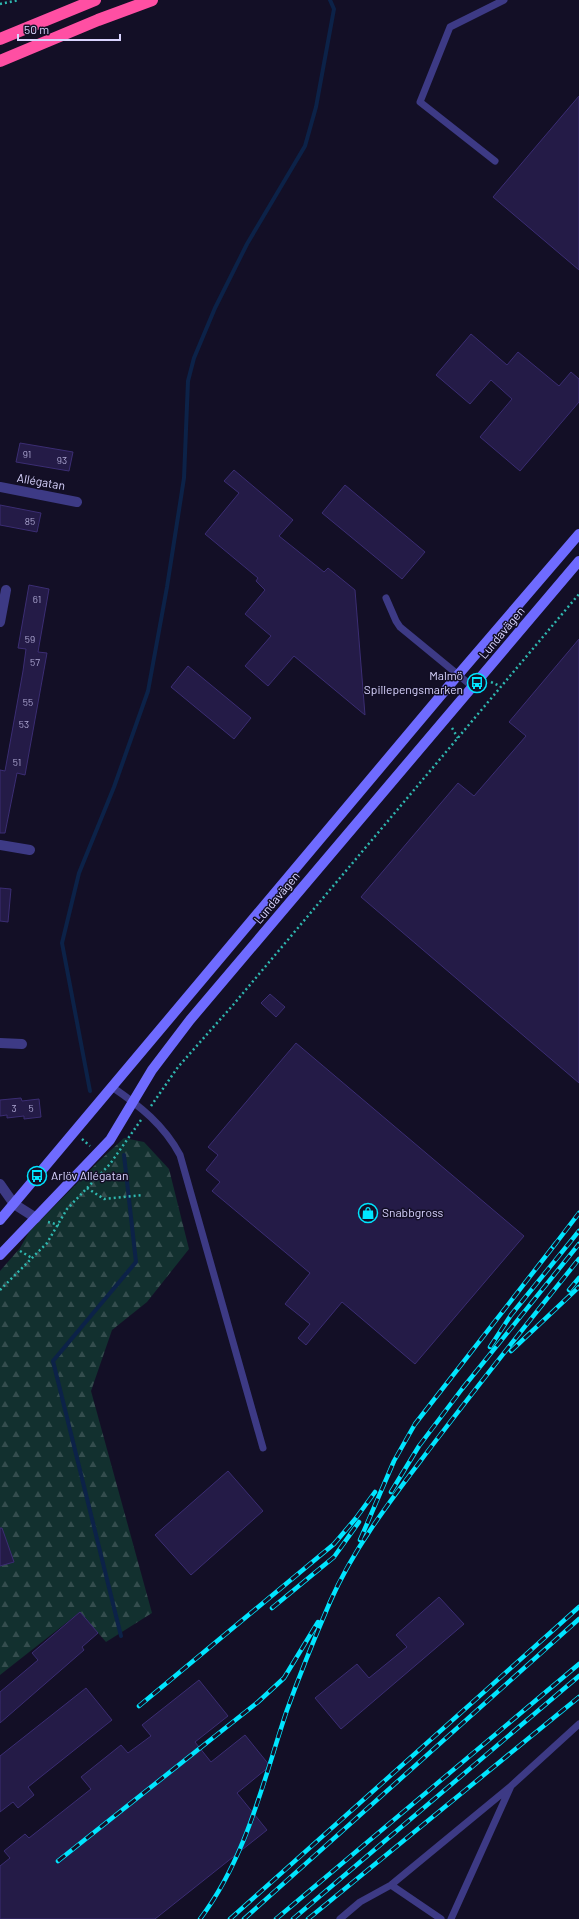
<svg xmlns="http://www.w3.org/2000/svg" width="579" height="1919" viewBox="0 0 579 1919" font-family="Barlow,sans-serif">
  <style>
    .forest { fill: url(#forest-firs) }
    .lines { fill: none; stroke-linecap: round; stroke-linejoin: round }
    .stream { stroke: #0c2248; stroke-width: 4 }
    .building { fill: #241b47; stroke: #3b2d73 }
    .path { stroke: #2fb8b0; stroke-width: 2.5; stroke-dasharray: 2 3; stroke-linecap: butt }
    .lane { stroke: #3d3a85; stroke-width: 7 }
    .street { stroke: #3d3a85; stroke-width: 10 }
    .secondary { stroke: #6f6bff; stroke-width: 10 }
    .highway { stroke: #ff4fa3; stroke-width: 12 }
    .rail-casing { stroke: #00e5ff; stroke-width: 4.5 }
    .rail { stroke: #130f26; stroke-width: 3; stroke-dasharray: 9; stroke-linecap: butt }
    .labels { text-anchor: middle; stroke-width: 3; stroke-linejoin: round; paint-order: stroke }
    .number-label { font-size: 10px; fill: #aca6d1 }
    .street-label { font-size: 12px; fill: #d9d4ff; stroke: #130f26 }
    .poi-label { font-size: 12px; fill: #d9d4ff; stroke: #130f26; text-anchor: start }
  </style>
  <defs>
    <pattern id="forest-firs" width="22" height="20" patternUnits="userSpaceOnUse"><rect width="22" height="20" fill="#12302f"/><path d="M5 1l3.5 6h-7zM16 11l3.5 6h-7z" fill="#344d4e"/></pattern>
  </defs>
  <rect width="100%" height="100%" fill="#130f26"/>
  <!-- forest -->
  <path class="forest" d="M124,1138L144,1142L169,1169L189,1249L147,1302L112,1330L91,1391L152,1613L106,1642L80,1612L0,1675V1271L20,1248L29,1232L98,1162Z"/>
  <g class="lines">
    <!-- stream -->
    <path class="stream" d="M90,1091L62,943L79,873L114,787L148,691L167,587L184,478L188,381L194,358L215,308L247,244L305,146L316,107L334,9L330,0
      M121,1636L53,1361L136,1262L124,1155"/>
  </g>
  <!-- building -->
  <path class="building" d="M579,96V270L493,197Z
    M471,334L507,365L518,352L559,386L571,372L579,379V402L520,471L480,437L512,399L491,380L470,404L436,375Z
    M20,443L73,452L69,471L16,462Z
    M234,470L293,520L279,536L324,572L328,568L355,590L365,715L294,656L268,686L245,666L271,636L245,614L265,590L256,581L258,578L205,534L239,493L224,481Z
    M345,485L425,552L402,579L322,513Z
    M0,505L41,513L37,532L0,525Z
    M29,585L49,589L38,652L47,653L25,775L17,773L5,833H0V770L5,771L23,671L26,649L18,648Z
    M579,639V1083L361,897L458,783L474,796L526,736L509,722Z
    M188,666L251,718L234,739L171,687Z
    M0,888L11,889L8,922L0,921Z
    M270,994L285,1007L276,1017L261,1003Z
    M296,1043L524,1236L415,1364L342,1302L306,1345L298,1338L310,1324L285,1304L310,1273L212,1191L220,1182L206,1170L218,1155L208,1147Z
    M21,1098L22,1101L39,1099L41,1117L24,1119V1116L7,1118V1115L0,1116V1100Z
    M228,1471L263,1511L191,1575L155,1535Z
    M0,1528H2L14,1562L0,1566Z
    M439,1597L464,1624L341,1729L315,1698L357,1664L369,1678L407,1647L396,1635Z
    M80,1612L98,1633L82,1647L84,1650L0,1723V1692L38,1660L32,1653Z
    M199,1680L228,1716L195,1742L211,1762L245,1735L270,1766L237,1793L267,1830L155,1919H0V1866L10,1858L4,1851L25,1834L29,1838L91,1789L81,1777L121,1745L128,1753L151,1736L142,1725Z
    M86,1688L112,1720L28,1787L34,1795L18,1808L13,1802L0,1812V1756Z"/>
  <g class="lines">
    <!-- path -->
    <path class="path" d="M0,4L19,0
      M491,682L500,686
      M452,728L458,738
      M151,1106L178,1067L233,1005L579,594
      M82,1139L90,1146
      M87,1188L104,1199L143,1195
      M48,1222L59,1225
      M20,1251L32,1258
      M0,1290L47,1243L67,1209L110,1164L141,1120"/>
    <!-- lane -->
    <path class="lane" d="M495,161L420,102L450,27L504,0
      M386,598L396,621L400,627L473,687
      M112,1087C140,1106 164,1125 180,1155L263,1448
      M391,1885L441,1919
      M340,1919L360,1902L391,1885L510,1787
      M451,1919L511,1786L579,1724"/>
    <!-- street -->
    <path class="street" d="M0,487L77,502
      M0,622L6,590
      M0,845L30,850
      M0,1043L22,1044
      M0,1184L14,1204L36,1218"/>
    <!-- secondary -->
    <path class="secondary" d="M0,1220L458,675L579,534
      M0,1255L110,1140L152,1070L190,1020L579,561"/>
    <!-- highway -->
    <path class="highway" d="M0,39L95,0
      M0,61L98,20L152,0"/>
    <defs>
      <path id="rail" d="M553,1247L579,1213
        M569,1290L579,1278
        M490,1347L511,1315L579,1231
        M511,1351L579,1287
        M391,1492L419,1446L462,1389L579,1244
        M360,1540L394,1461L415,1424L556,1243
        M272,1608L334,1557L359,1522
        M139,1706L334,1544L356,1518L375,1492
        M58,1861L258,1702L284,1678L318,1622
        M200,1919C247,1857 263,1781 287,1710C300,1674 315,1637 330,1602C355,1545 394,1496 431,1447C479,1384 529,1321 579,1259
        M230,1919L579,1607
        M244,1919L579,1619
        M276,1919L579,1664
        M293,1919L579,1676
        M308,1919L579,1697"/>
    </defs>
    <!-- rail casing -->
    <use href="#rail" class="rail-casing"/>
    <!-- rail -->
    <use href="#rail" class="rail"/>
  </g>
  <!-- icons -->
  <defs>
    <symbol id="bus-ring" viewBox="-11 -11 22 22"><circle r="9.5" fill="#130f26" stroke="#00e5ff" stroke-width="1.5"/><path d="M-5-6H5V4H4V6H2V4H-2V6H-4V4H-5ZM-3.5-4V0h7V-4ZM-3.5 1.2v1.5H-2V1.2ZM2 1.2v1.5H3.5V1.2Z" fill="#00e5ff"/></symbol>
    <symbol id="shop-ring" viewBox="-11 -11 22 22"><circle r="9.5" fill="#130f26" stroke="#00e5ff" stroke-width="1.5"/><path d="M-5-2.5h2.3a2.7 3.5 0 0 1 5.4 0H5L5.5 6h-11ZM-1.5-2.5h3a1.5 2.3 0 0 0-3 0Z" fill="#00e5ff"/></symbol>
  </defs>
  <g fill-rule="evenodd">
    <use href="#bus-ring" x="466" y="672" width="22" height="22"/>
    <use href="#bus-ring" x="26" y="1165" width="22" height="22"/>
    <use href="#shop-ring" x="357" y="1202" width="22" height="22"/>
  </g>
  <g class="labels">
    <!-- number labels -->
    <g class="number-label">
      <text x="27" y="458">91</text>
      <text x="62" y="464">93</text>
      <text x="30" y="525">85</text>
      <text x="37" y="603">61</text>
      <text x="30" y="643">59</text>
      <text x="35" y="666">57</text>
      <text x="28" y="706">55</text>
      <text x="24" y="728">53</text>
      <text x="17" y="766">51</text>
      <text x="14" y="1112">3</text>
      <text x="31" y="1112">5</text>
    </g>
    <!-- street labels -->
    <g class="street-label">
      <text transform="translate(41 482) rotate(10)" y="4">Allégatan</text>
      <text transform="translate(502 633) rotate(-50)" y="4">Lundavägen</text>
      <text transform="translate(277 898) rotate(-50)" y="4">Lundavägen</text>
    </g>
    <!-- poi labels -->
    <g class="poi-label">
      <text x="463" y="680" text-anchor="end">Malmö<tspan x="463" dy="14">Spillepengsmarken</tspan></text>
      <text x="51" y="1180">Arlöv Allégatan</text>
      <text x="382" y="1217">Snabbgross</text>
    </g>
  </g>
  <!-- scale -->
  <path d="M18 34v6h102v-6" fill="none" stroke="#d9d4ff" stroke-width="2"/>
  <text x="24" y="34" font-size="12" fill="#d9d4ff" stroke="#130f26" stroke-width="3" paint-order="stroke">50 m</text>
</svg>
